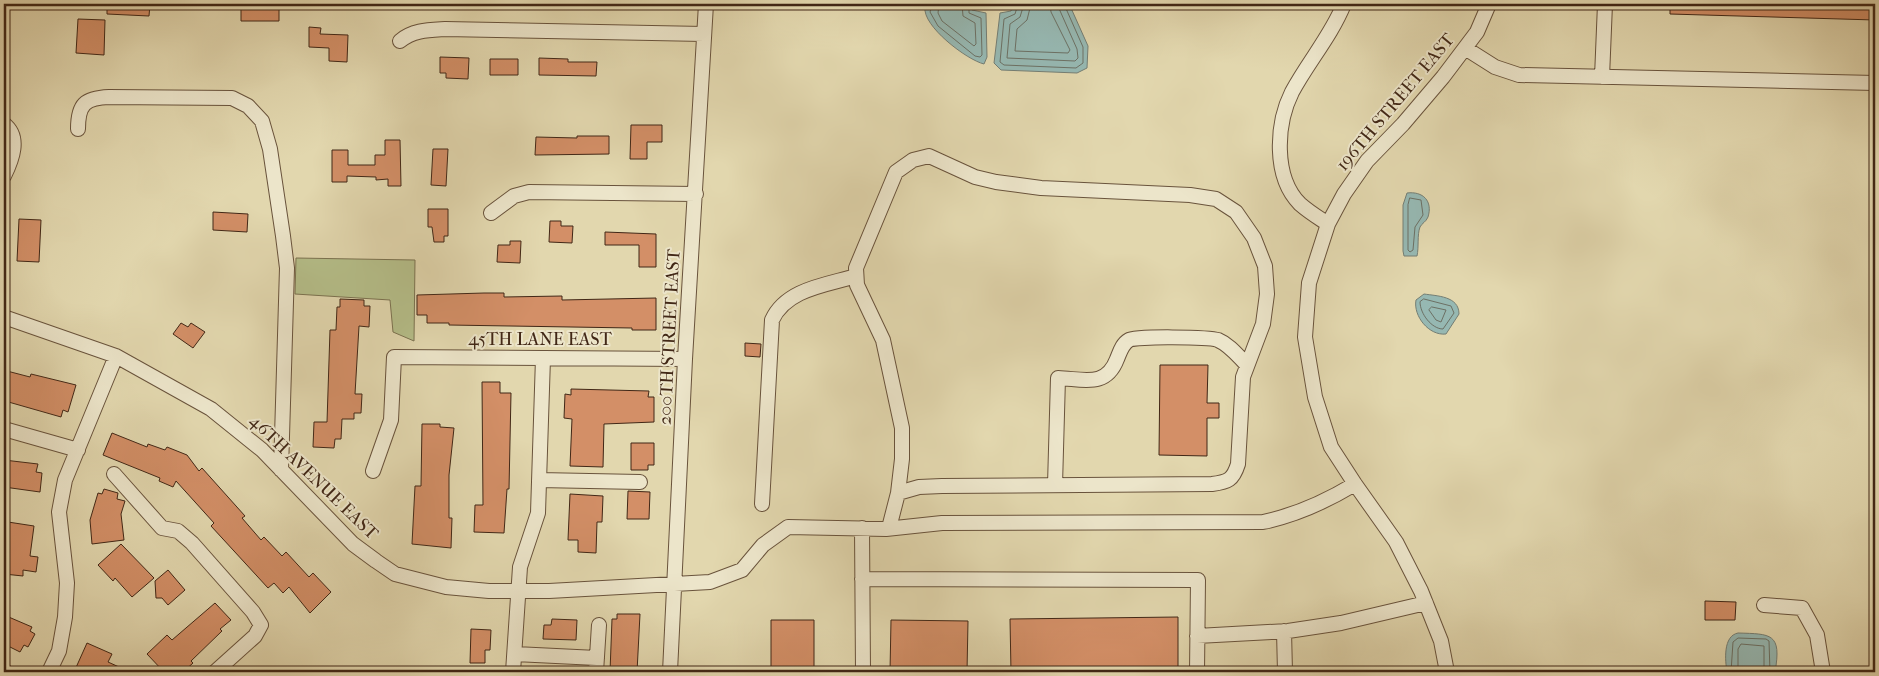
<svg xmlns="http://www.w3.org/2000/svg" width="1879" height="676" viewBox="0 0 1879 676" font-family="'IM FELL French Canon',serif">
  <style>
    .green { fill: #b5be89; stroke: #7b7250 }
    .water { fill: #96b8b2; stroke: #747e74 }
    .lines { fill: none; stroke-linecap: round; stroke-linejoin: round }
    .shore { stroke: #6c7064; stroke-width: 1 }
    .building { fill: #d38f67; stroke: #412716 }
    .minor-casing { stroke: #69533c; stroke-width: 16 }
    .minor { stroke: #ece5ca; stroke-width: 14 }
    .labels { text-anchor: middle; stroke-width: 4; stroke-linejoin: round; paint-order: stroke }
    .street-label { font-size: 18px; fill: #412716; stroke: #ece5ca }
  </style>
  <rect width="100%" height="100%" fill="#e2d7ae"/>
  <filter id="stains"><feTurbulence type="fractalNoise" baseFrequency=".004" numOctaves="4"/><feColorMatrix values="0 0 0 0 .2 0 0 0 0 .09 0 0 0 0 .02 0 0 0 .5 -.17"/></filter>
  <radialGradient id="worn" r=".72"><stop offset=".6" stop-color="#630" stop-opacity="0"/><stop offset="1" stop-color="#630" stop-opacity=".3"/></radialGradient>
  <!-- green -->
  <path class="green" d="M296,258L415,260L414,341L393,332L390,300L295,294Z"/>
  <!-- water -->
  <path class="water" d="M935,4H974L972,10L986,13L987,57L984,64C967,60 922,26 925,7Z
    M1013,4H1066L1071,8L1088,46L1087,68L1077,73L1001,70L994,63L1000,13L1011,11Z
    M1407,193C1423,191 1433,201 1428,217C1426,222 1422,223 1420,227C1417,235 1419,247 1417,256H1404L1403,251V205Z
    M1424,294C1437,296 1459,296 1459,314L1446,334C1429,336 1413,316 1416,300Z
    M1738,633C1771,634 1782,633 1775,672H1727C1725,660 1723,636 1738,633Z"/>
  <g class="lines">
    <!-- shore -->
    <path class="shore" d="M933,4L930,12L938,26L975,56L980,57L982,55L981,18L969,13V4
      M939,4L938,13L942,21L974,46L976,44L975,23L963,16L962,4
      M1018,4L1015,14L1004,19L1000,62L1004,65L1076,68L1083,63V47L1064,4
      M1024,4L1020,17L1010,24L1007,58L1075,61L1078,58L1077,49L1057,4
      M1031,4L1027,20L1017,29L1015,51L1068,53L1070,50L1051,12L1050,4
      M1410,198L1421,200L1423,215L1415,227L1413,250L1410,252L1408,250V205Z
      M1424,299L1451,306L1454,313L1443,329C1432,329 1420,314 1420,302Z
      M1432,307L1446,310L1441,322L1436,320L1429,310Z
      M1731,672L1733,642L1738,638L1766,639L1769,641L1770,672
      M1738,672V649L1741,644L1764,646V672"/>
  </g>
  <!-- building -->
  <path class="building" d="M107,4H150L149,16L107,14Z
    M241,4H279V21H241Z
    M1670,4H1875V20L1670,14Z
    M78,19L105,20L104,55L76,53Z
    M309,27L321,28L320,34L348,35L347,62L329,61V48L309,47Z
    M440,57L469,58L468,79L446,78V73H440Z
    M539,58L568,59V62H597L596,76L539,75Z
    M490,59H518V75H490Z
    M631,125H662V142H647V159H630Z
    M577,136H609V154L535,155L536,137L577,138Z
    M385,140H400L401,186H388V179L376,180V177L347,176V182H332V150H348V165H375V155H385Z
    M433,149H448L446,186L431,185Z
    M428,209H448V236H444V242H434L432,227H428Z
    M213,212L248,214L247,232L213,230Z
    M19,219L41,220L39,262L17,261Z
    M550,221H561V226H573L572,243L549,242Z
    M605,232L656,234V267H639V245H605Z
    M510,241H521L520,263L497,262L498,245H510Z
    M484,293H504V297L562,296V300L656,298V330H632V328L449,325V323H427V315H417V295Z
    M340,299L364,300V306H370L369,327L359,326L355,394H362L361,413H354V419H342L341,439H335L334,448L313,447L314,422H327L330,330H336L337,307H340Z
    M181,323L188,327L191,323L205,332L193,348L173,334Z
    M745,343L761,344L760,357L745,356Z
    M1160,365H1208L1207,403H1219V418H1207V456L1159,455Z
    M7,371L30,377L31,374L76,385L68,412L63,410L61,417L5,401L6,396L4,395V382Z
    M482,382H500V393H511L509,489H507L504,533L474,532L475,505H483Z
    M571,389L649,391L648,397H654V422L604,424L603,467L570,466L572,419L564,418L565,394L571,395Z
    M422,424H440V427L454,428L449,475V518H452L451,548L412,544L415,486H421Z
    M112,433L147,447L148,444L165,450L167,447L187,455L199,471L202,468L245,516L242,518L261,540L264,537L282,556L286,552L309,577L313,573L331,592L310,613L289,587L283,593L274,583L268,588L211,526L214,523L176,481L173,487L159,481L160,478L103,455Z
    M631,443H654V465H648V470H631Z
    M4,460L38,464L36,472L42,473L40,492L4,487Z
    M104,489L118,493L117,499L125,501L121,514L124,540L92,544L90,520L98,493L102,494Z
    M628,491L650,492L649,519H627Z
    M570,494L603,496L602,522H597L596,553L578,552V540H568Z
    M8,522L34,526L30,556L38,557L36,572L23,570V576L4,574Z
    M121,544L154,578L132,597L115,578L113,581L98,565Z
    M168,570L185,590L168,605L162,598H156L155,581Z
    M1705,601L1736,602L1735,620H1705Z
    M215,603L231,620L220,629L222,631L191,661L193,663L183,672L177,667L171,672H164L147,654L167,635L172,640Z
    M617,614H640L637,672H610L612,619H617Z
    M4,615L32,627L30,631L35,634L28,647L24,645L20,652L4,644Z
    M1178,617V672H1011L1010,619Z
    M552,619L577,620L576,640L543,639L544,625H551Z
    M771,620H814V672H771Z
    M891,620L968,621L967,672H890Z
    M471,629L491,630L490,650H485V663H470Z
    M87,643L112,654L108,662L130,672H74Z"/>
  <g class="lines">
    <defs>
      <path id="minor" d="M400,41C413,30 429,30 445,29L704,34
        M1465,48L1495,67L1519,75L1875,83
        M1602,77L1605,4
        M4,124C21,137 12,160 4,176
        M78,129C78,104 85,98 109,97L232,98L248,106L262,121L270,149L283,236L287,268L281,470
        M491,213L514,196L529,192L696,194
        M1328,224C1319,218 1309,212 1300,204C1273,177 1276,124 1292,92C1308,62 1331,36 1344,4
        M4,317L116,356L211,409L262,450L353,544L376,561L395,574L446,587L489,591H549L710,582L742,570L763,545L788,527L886,529L942,523L1263,522C1297,515 1325,502 1355,484
        M4,429L78,450
        M373,471L391,420L394,357L685,359
        M114,474L162,528L178,531L192,543L253,612L261,625L255,636L215,672
        M539,480L640,482
        M1055,485L1058,378C1084,379 1106,388 1117,359C1120,352 1122,344 1129,340C1135,336 1209,337 1218,340C1230,345 1238,356 1247,365
        M762,504L772,320C786,289 826,285 856,276
        M862,528L863,672
        M889,528L898,493L902,459V428L883,340L857,285L856,268L896,172L913,160L929,156L975,177L996,182L1041,188L1190,195L1216,199L1236,212L1254,238L1265,266L1267,294L1263,324L1243,377L1238,464C1233,480 1228,482 1212,484L942,486L919,487L898,493
        M862,579L1198,580L1197,672
        M1764,605L1802,608L1817,635L1823,672
        M1284,631L1285,672
        M1197,636L1288,631L1341,623L1426,603
        M515,654L597,658
        M4,671L6,672
        M49,672L59,651L65,617L67,583L59,512L65,480L116,356
        M513,672L520,567L538,513L543,358
        M596,672L599,625
        M670,672L685,359L706,4
        M1447,672L1441,641L1421,591L1396,542L1355,484L1331,447L1315,397L1305,337L1309,283L1328,224L1344,194L1367,161L1403,124L1443,77L1477,32L1489,4"/>
    </defs>
    <!-- minor casing -->
    <use href="#minor" class="minor-casing"/>
    <!-- minor -->
    <use href="#minor" class="minor"/>
  </g>
  <g class="labels">
    <!-- street labels -->
    <g class="street-label">
      <text transform="translate(1395 102) rotate(-50)" y="6">196TH STREET EAST</text>
      <text transform="translate(669 337) rotate(-87)" y="6">200TH STREET EAST</text>
      <text x="540" y="345">45TH LANE EAST</text>
      <text transform="translate(314 477) rotate(44)" y="6">46TH AVENUE EAST</text>
    </g>
  </g>
  <!-- margin -->
  <rect width="1879" height="676" fill="none" stroke="#e2d7ae" stroke-width="20"/>
  <rect x="5" y="5" width="1869" height="666" fill="none" stroke="#412716" stroke-width="2.5"/>
  <rect x="10" y="10" width="1859" height="656" fill="none" stroke="#412716"/>
  <rect width="100%" height="100%" filter="url(#stains)"/>
  <rect width="100%" height="100%" fill="url(#worn)"/>
</svg>
